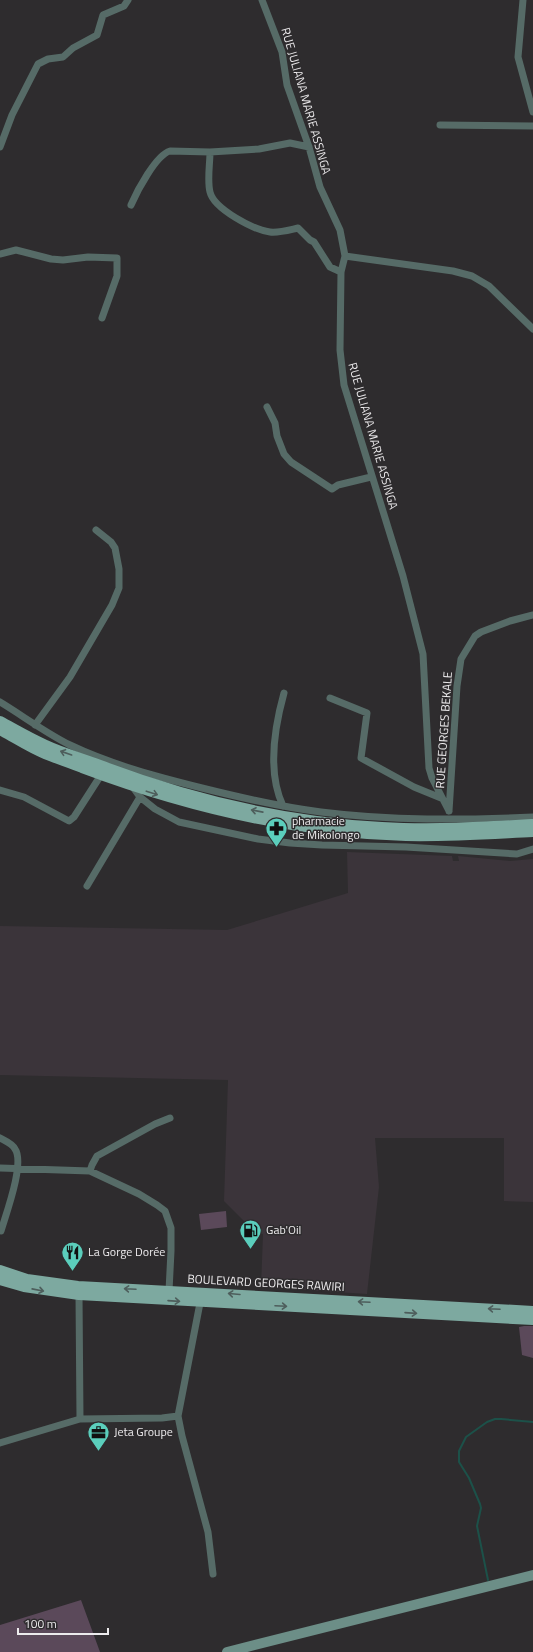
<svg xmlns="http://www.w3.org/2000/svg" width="533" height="1652" viewBox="0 0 533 1652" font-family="'Titillium Web',sans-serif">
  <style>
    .built { fill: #3b343a }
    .green { fill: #5b495a }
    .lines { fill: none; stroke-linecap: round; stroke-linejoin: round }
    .stream { stroke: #1c5149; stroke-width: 2 }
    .minor { stroke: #566b67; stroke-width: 7 }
    .secondary { stroke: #6c8e87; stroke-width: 10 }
    .primary { stroke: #7da9a0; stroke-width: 10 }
    .oneway { stroke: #4e5e5c }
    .labels { text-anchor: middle; stroke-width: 3; stroke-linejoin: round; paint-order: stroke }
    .street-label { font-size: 12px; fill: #edebed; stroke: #2e2c2e }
    .poi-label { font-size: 12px; fill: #edebed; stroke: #2e2c2e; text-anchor: start }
  </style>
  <rect width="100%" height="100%" fill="#2e2c2e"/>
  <!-- built -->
  <path class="built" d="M347,852L452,856L453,861H459L458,856L510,861L533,859V1202L504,1201V1138H375L379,1187L367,1294L261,1287L263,1234L256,1233L224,1201L228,1080L0,1075V926L227,930L348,893Z"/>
  <!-- green -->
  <path class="green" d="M226,1211L227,1227L201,1230L199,1214Z
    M524,1326H533V1358L522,1355L519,1327Z
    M81,1600L100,1652H0V1625Z"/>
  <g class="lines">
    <!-- stream -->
    <path class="stream" d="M488,1580L477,1526L481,1508L480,1504L469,1478L459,1462V1451L466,1437L487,1422L495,1419H501L533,1422"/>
    <!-- minor -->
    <path class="minor" d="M262,0L282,52L287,85L309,147L320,187L340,230L345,256L341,272L340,350L344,385L403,576L423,654L429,768L432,778L449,811
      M523,0L518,57L533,112
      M440,125L533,126
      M0,147L12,115L38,64L48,59L63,57L73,48L97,35L103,15L124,6L128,0
      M210,152C210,164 207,180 210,192C214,209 254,230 270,232C279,233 289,230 298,228L310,240L314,242L330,267L341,272
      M131,205C137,191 156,155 170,151L210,152L259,149L290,143L309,147
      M0,254L16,250L51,259L63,260L88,257L117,258V276L102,318
      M345,256L453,271L472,276L489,286L533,329
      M267,407L275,423L277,436L284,454L291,462L332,489L338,485L371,477
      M330,698L367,713L361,758L414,787L441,798
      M0,702C23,716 46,733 70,745C112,765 158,777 202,788C242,798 281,807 321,812C392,821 462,820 533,817
      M35,725L70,677L112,605L119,588V569L115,548L111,542L96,530
      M132,786L140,797L155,809L179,822L258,839L290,843L322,845L406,847L517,854L533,849
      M0,790L24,797L69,821L74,817L101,775
      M283,806C267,772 274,729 284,693
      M449,811L457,686L461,659L475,636L481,632L510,621L533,615
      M87,886L140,797
      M0,1138C5,1141 12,1143 15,1149C25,1163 6,1214 1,1231
      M0,1168L90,1171L139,1194L157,1205L165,1211L171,1228V1251L169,1291
      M90,1171L92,1165L97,1156L155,1124L170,1118
      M79,1295L80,1419
      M200,1303L178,1416L182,1436L208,1532L213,1574
      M0,1443L80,1419L162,1418L178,1416"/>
    <!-- secondary -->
    <path class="secondary" d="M227,1652L533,1575"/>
    <!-- primary -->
    <path class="primary" d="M0,721C15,729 30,738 46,745C63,753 82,758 100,765C190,799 285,822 382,827C432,830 482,827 533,824
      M0,730C15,738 30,748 45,754C57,759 70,763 82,768C186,807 294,833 406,836C448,837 491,834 533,832
      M0,1270L27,1279L78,1286L533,1311
      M0,1280L24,1287L79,1295L533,1320"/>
  </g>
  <!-- one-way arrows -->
  <defs><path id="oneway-shaft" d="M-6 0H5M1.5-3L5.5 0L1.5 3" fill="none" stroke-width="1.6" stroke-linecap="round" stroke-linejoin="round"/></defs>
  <g class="oneway">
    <use href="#oneway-shaft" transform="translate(66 753) rotate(-161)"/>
    <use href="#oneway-shaft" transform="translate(152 793) rotate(18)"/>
    <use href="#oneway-shaft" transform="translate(257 811) rotate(-169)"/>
    <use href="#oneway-shaft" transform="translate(130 1289) rotate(-177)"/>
    <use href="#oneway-shaft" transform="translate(38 1290) rotate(11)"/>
    <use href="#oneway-shaft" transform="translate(234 1294) rotate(-175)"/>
    <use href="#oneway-shaft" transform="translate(174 1301) rotate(4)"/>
    <use href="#oneway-shaft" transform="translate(364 1302) rotate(-177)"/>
    <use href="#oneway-shaft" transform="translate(281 1306) rotate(3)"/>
    <use href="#oneway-shaft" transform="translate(494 1309) rotate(-177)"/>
    <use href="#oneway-shaft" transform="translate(411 1313) rotate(4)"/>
  </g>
  <!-- icons -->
  <defs>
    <symbol id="pharmacy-pin" viewBox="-11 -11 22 30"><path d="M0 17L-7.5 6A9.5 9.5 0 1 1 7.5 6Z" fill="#5bcebc" stroke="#2e2c2e"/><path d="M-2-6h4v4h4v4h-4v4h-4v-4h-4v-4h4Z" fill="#111"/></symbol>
    <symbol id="fuel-pin" viewBox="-11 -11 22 30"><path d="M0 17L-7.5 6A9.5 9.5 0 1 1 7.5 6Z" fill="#5bcebc" stroke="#2e2c2e"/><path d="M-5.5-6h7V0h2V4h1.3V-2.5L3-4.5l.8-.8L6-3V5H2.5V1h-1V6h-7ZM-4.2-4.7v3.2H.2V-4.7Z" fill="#111"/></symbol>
    <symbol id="restaurant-pin" viewBox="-11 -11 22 30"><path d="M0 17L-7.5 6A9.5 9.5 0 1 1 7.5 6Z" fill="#5bcebc" stroke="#2e2c2e"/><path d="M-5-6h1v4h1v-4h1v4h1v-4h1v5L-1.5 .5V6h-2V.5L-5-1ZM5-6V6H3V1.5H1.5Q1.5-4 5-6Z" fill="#111"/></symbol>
    <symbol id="office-pin" viewBox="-11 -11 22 30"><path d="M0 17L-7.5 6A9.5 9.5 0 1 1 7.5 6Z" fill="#5bcebc" stroke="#2e2c2e"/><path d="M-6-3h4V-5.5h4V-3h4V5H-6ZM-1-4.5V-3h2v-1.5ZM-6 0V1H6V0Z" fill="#111"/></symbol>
  </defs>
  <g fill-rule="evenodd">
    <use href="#pharmacy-pin" x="264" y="816" width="25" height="34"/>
    <use href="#fuel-pin" x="238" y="1218" width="25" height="34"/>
    <use href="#restaurant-pin" x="60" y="1240" width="25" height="34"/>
    <use href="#office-pin" x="86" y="1420" width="25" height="34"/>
  </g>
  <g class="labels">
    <!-- street labels -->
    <g class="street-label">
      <text transform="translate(306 101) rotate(74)" y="4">RUE JULIANA MARIE ASSINGA</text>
      <text transform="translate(373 436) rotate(74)" y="4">RUE JULIANA MARIE ASSINGA</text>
      <text transform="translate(444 730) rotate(-86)" y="4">RUE GEORGES BEKALE</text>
      <text transform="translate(266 1283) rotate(3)" y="4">BOULEVARD GEORGES RAWIRI</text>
    </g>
    <!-- poi labels -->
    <g class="poi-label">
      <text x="292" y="825">pharmacie<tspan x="292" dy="14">de Mikolongo</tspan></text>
      <text x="266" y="1234">Gab'Oil</text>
      <text x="88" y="1256">La Gorge Dorée</text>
      <text x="114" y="1436">Jeta Groupe</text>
    </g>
  </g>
  <!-- scale -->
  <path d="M18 1628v6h90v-6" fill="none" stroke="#edebed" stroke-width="2"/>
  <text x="24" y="1628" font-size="12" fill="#edebed" stroke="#2e2c2e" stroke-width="3" paint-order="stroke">100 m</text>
</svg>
